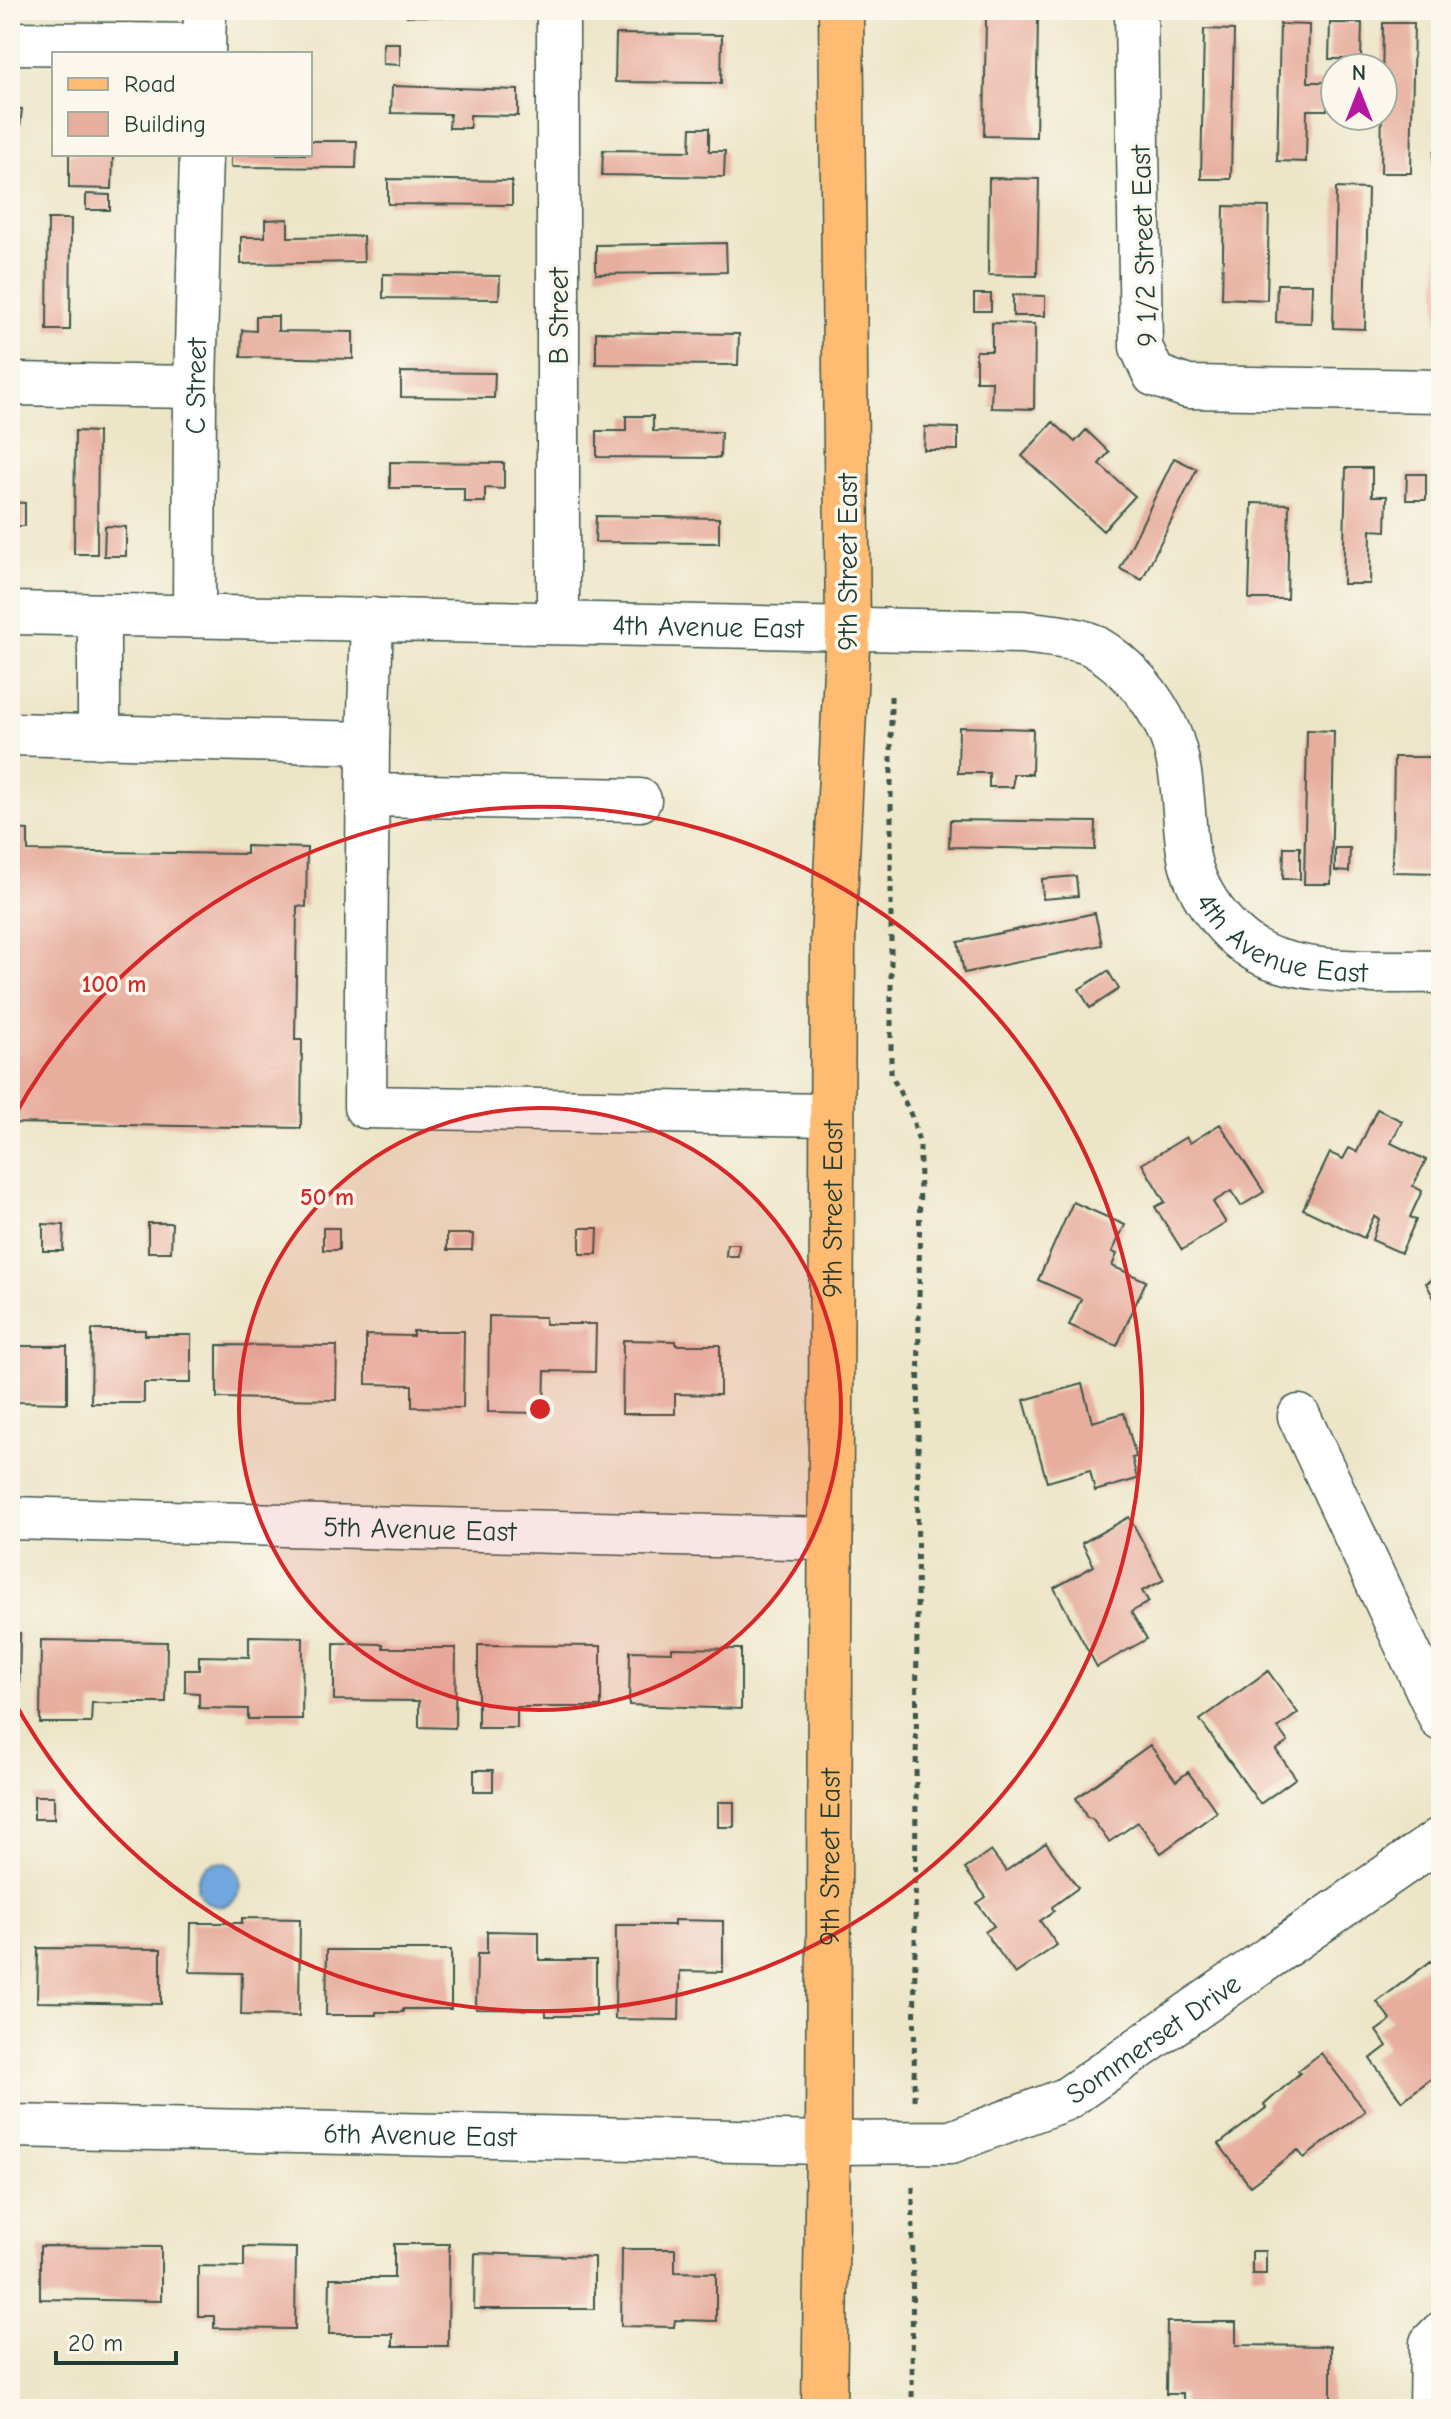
<svg xmlns="http://www.w3.org/2000/svg" width="1451" height="2419" viewBox="0 0 1451 2419" font-family="'Comic Neue',sans-serif">
  <style>
    .water { fill: #6fa7de; stroke: #477289; stroke-width: 2 }
    .building { fill: #e7ae9e }
    .lines { fill: none; stroke-linecap: round; stroke-linejoin: round }
    .minor-casing { stroke: #3e564a; stroke-width: 45 }
    .major-casing { stroke: #3e564a; stroke-width: 47 }
    .path { stroke: #3e564a; stroke-width: 5; stroke-dasharray: 6 6; stroke-linecap: butt }
    .minor { stroke: #fff; stroke-width: 42 }
    .major { stroke: #ffbb71; stroke-width: 44 }
    .ring { fill: none; stroke: #d62828; stroke-width: 4 }
    .labels { text-anchor: middle; stroke-width: 7; stroke-linejoin: round; paint-order: stroke }
    .street-label { font-size: 28px; fill: #1f3d34; stroke: #fbf7ec }
    .centre { fill: #d62828; stroke: #fbf7ec; stroke-width: 4 }
    .ring-label { font-size: 24px; text-anchor: middle; font-weight: bold; fill: #d62828; stroke: #fbf7ec; stroke-width: 7; stroke-linejoin: round; paint-order: stroke }
  </style>
  <rect width="100%" height="100%" fill="#fbf7ec"/>
  <filter id="ink" filterUnits="userSpaceOnUse"><feTurbulence type="fractalNoise" baseFrequency=".0125" numOctaves="2"/><feDisplacementMap in="SourceGraphic" scale="16" xChannelSelector="R" yChannelSelector="G"/><feConvolveMatrix kernelMatrix="1 2 1 2 8 2 1 2 1" color-interpolation-filters="sRGB"/></filter>
  <filter id="wash" filterUnits="userSpaceOnUse"><feTurbulence type="fractalNoise" baseFrequency=".006" numOctaves="4" result="noise"/><feDisplacementMap in="SourceGraphic" scale="32" xChannelSelector="R" yChannelSelector="G"/><feGaussianBlur stdDeviation="1.8" result="paint"/><feColorMatrix in="noise" values="0 0 0 0 0 0 0 0 0 0 0 0 0 0 0 0 0 1.4 0 .05"/><feComposite in="paint" operator="in"/></filter>
  <g filter="url(#wash)">
    <rect width="100%" height="100%" fill="#ece5c7"/>
    <!-- water -->
    <path class="water" d="M197 1884a22 22 0 1 1 44 0a22 22 0 1 1-44 0Z"/>
    <g id="blocks">
      <!-- building -->
      <path class="building" d="M408,10H493V17L407,16Z
        M986,17L1038,18L1036,137L984,136Z
        M1330,23H1362L1361,59H1329Z
        M1383,23H1414L1411,173H1381Z
        M1280,24L1309,25L1308,82H1328L1327,110H1307L1306,162L1277,161Z
        M1204,29L1234,30L1231,179H1201Z
        M616,34L722,35L721,83L615,82Z
        M383,43H400V65L383,64Z
        M392,86L518,90V116L470,115V128H449L450,114L391,113Z
        M10,108L22,109L17,154H10Z
        M691,128H709V151H725L724,177L602,175L603,150L690,151Z
        M310,141H357L356,168L231,167V154H310Z
        M1434,151H1441V175H1433Z
        M69,154H113L112,189L69,188Z
        M989,178L1039,179L1037,276L988,275Z
        M388,179L512,181V205L388,204Z
        M1336,188L1368,189L1365,329L1333,328Z
        M86,194L110,195V210H86Z
        M1224,206L1269,207L1267,300L1222,298Z
        M48,219H71L70,330H47Z
        M288,219V237L363,236L364,262L241,264V237H265V220Z
        M1438,232H1441V321H1437Z
        M726,243L727,272L596,274V245Z
        M383,274L500,276L499,299L383,298Z
        M1277,284H1312L1311,323L1276,322Z
        M974,294H991V311H974Z
        M1013,295L1045,296V316H1013Z
        M256,316H278V331L353,332V359L241,357L242,330L256,331Z
        M992,323L1035,324L1034,409L991,408L992,381H976V351H992Z
        M596,332L739,334L738,365L596,364Z
        M401,372L495,373L494,398L401,397Z
        M626,416H653V431L721,432L720,458L597,457V431H626Z
        M1053,422L1075,442L1086,430L1109,452L1099,464L1135,496L1103,531L1022,456Z
        M925,427L958,428V450H924Z
        M75,431L98,432L97,554H74Z
        M1174,458L1197,469L1142,580L1120,569Z
        M390,462L504,463V489L485,488V502H464V488H390Z
        M1346,468H1372V496H1387L1386,531L1371,530L1370,584H1343Z
        M1407,474H1426V500H1406Z
        M10,502L25,503V526H10Z
        M1252,503L1289,504L1287,599H1249Z
        M596,516L719,518V543L595,542Z
        M105,526L126,527V556H104Z
        M959,727L1033,729L1032,774H1013V787H989V773H958Z
        M1307,730L1334,731L1331,884H1304Z
        M1394,757H1441L1440,873L1392,872Z
        M950,820L1096,822L1095,850L949,847Z
        M10,829L28,830V851L246,854V846L307,848L306,907L297,906L295,1040H302L301,1128L10,1123Z
        M1284,847H1300V879H1283Z
        M1335,848H1350L1349,872L1335,871Z
        M1076,876L1078,896L1043,899L1042,879Z
        M1095,913L1102,945L964,973L958,942Z
        M1108,971L1119,989L1090,1008L1079,989Z
        M1377,1109L1402,1121L1391,1143L1426,1160L1413,1186L1422,1191L1410,1217L1416,1220L1401,1253L1372,1240L1379,1219L1374,1216L1364,1238L1303,1209L1330,1153L1343,1159L1349,1148L1357,1152Z
        M1220,1124L1264,1192L1241,1206L1231,1191L1213,1202L1226,1223L1182,1250L1155,1207L1165,1202L1142,1164L1186,1137L1190,1143Z
        M1073,1202L1125,1225L1112,1252L1117,1254L1112,1266L1146,1281L1117,1346L1069,1325L1081,1299L1038,1280Z
        M148,1223H172L171,1252H148Z
        M43,1224L64,1225L63,1251H43Z
        M323,1228H339V1250H323Z
        M580,1228H598L597,1254H580Z
        M447,1234H473L472,1250H447Z
        M727,1244H739L738,1256H726Z
        M1441,1275V1312L1426,1283Z
        M489,1316L545,1317V1324H596L595,1372L545,1371L544,1413L488,1412Z
        M92,1330H145V1335H191V1383H144V1403H91Z
        M413,1331H464L463,1408L412,1407V1385L366,1384V1335L413,1336Z
        M623,1340L676,1341V1345H720V1395L675,1394V1414H622Z
        M217,1345L337,1346L336,1400L217,1398Z
        M10,1346H67V1403L17,1402V1398L10,1397Z
        M1082,1384L1092,1422L1124,1413L1136,1457L1132,1458L1137,1479L1095,1491L1090,1470L1047,1482L1024,1400Z
        M1129,1517L1164,1580L1142,1591L1149,1602L1131,1612L1147,1639L1097,1667L1054,1588L1094,1566L1082,1543Z
        M10,1633H20L19,1708H10Z
        M249,1636L303,1637L302,1719H248V1709L199,1708V1693L185,1692V1670H199V1656L249,1657Z
        M41,1640L167,1642L166,1703H92L91,1723H40Z
        M334,1643L383,1644V1648H456L455,1728L419,1727V1701L334,1700Z
        M478,1645L601,1646V1707H517V1728H478Z
        M672,1648L741,1649V1709L629,1705L630,1651L672,1652Z
        M1268,1671L1298,1713L1278,1728L1288,1742L1276,1750L1296,1778L1260,1804L1200,1720Z
        M10,1731L15,1735L16,1744L10,1752Z
        M1150,1745L1176,1781L1188,1772L1217,1812L1161,1853L1138,1822L1109,1842L1092,1819L1087,1818L1076,1798Z
        M474,1770H493V1791H474Z
        M34,1796H54V1819H34Z
        M718,1802H734V1827H718Z
        M1046,1843L1078,1888L1052,1907L1054,1911L1040,1921L1057,1945L1015,1974L985,1932L994,1926L977,1903L986,1897L965,1869L991,1851L1006,1871Z
        M242,1918L300,1919L299,2016L241,2015L242,1973L190,1972L191,1923H242Z
        M674,1920L723,1921V1972L680,1971L679,2020L615,2019L616,1925H674Z
        M487,1931L539,1932V1960H596V2016H546V2010L476,2009L477,1954H487Z
        M10,1935H16L15,2008H10Z
        M38,1948L161,1949V2004L37,2002Z
        M327,1950H451V2009H403V2012H376V2015H326Z
        M1431,1961L1441,1974V2071L1402,2101L1370,2059L1387,2046L1376,2031L1391,2020L1377,2002Z
        M1321,2053L1365,2111L1304,2158L1298,2150L1250,2186L1219,2144L1266,2108L1264,2105L1300,2073L1298,2071Z
        M10,2240H14V2314L10,2313Z
        M394,2244H449L448,2346H393V2334H329L330,2278H394Z
        M40,2246L161,2247V2301L40,2299Z
        M244,2247L296,2248L295,2329L214,2328V2316H198V2266L244,2267Z
        M622,2249H675V2272L716,2273V2321L675,2320L674,2327L621,2326Z
        M1252,2251H1266V2274H1252Z
        M475,2253L594,2257V2309H474Z
        M1167,2322H1236V2345L1331,2346V2409H1183V2394H1166Z
        M521,2402H552V2409H521Z"/>
    </g>
  </g>
  <g filter="url(#ink)">
    <use href="#blocks" fill-opacity="0" stroke="#3e564a" stroke-width="2"/>
    <g class="lines">
      <defs>
        <g id="minor">
          <path d="M558,10V621"/>
          <path d="M1136,10L1141,347L1154,375L1188,387L1441,391"/>
          <path d="M10,43L204,45"/>
          <path d="M204,54L205,10"/>
          <path d="M10,384L195,387"/>
          <path id="s1" d="M10,613L1023,632C1042,635 1079,637 1094,646C1127,665 1154,697 1169,732C1185,770 1182,812 1188,852C1195,896 1234,947 1277,960C1328,976 1388,971 1441,972"/>
          <path id="s2" d="M194,616L195,387L201,154"/>
          <path d="M10,734L368,743L372,619"/>
          <path d="M99,737V615"/>
          <path d="M368,743L365,1107L832,1115"/>
          <path d="M368,795L640,800"/>
          <path d="M1299,1416L1441,1720"/>
          <path id="s3" d="M10,1518L829,1539"/>
          <path id="s4" d="M10,2126L828,2143L951,2142L1066,2099L1441,1838"/>
          <path d="M1430,2409L1431,2343L1441,2333"/>
        </g>
        <g id="major">
          <path id="s5" d="M824,2409L828,2143L833,941L848,628L841,10"/>
        </g>
      </defs>
      <!-- minor casing -->
      <use href="#minor" class="minor-casing"/>
      <!-- major casing -->
      <use href="#major" class="major-casing"/>
      <!-- path -->
      <path class="path" d="M891,696V1074L912,1117L920,1145L914,2104
        M912,2409L913,2182"/>
      <!-- minor -->
      <use href="#minor" class="minor"/>
      <!-- major -->
      <use href="#major" class="major"/>
    </g>
  </g>
  <!-- distance rings -->
  <circle cx="540" cy="1409" r="301" fill="#d62828" fill-opacity=".12"/>
  <g class="ring">
    <circle cx="540" cy="1409" r="301"/>
    <path d="M11 1122A602 602 0 1 1 11 1696"/>
  </g>
  <g class="labels">
    <!-- street labels -->
    <g class="street-label">
      <text transform="translate(1143 246) rotate(-92)" y="10">9 1/2 Street East</text>
      <text transform="translate(558 316) rotate(-90)" y="10">B Street</text>
      <text dy="10" stroke="none"><textPath href="#s2" startOffset="230">C Street</textPath></text>
      <text transform="translate(847 562) rotate(-90)" y="10">9th Street East</text>
      <text dy="10" stroke="none"><textPath href="#s1" startOffset="698">4th Avenue East</textPath></text>
      <text dy="10" stroke="none"><textPath href="#s1" startOffset="1466">4th Avenue East</textPath></text>
      <text dy="10" stroke="none"><textPath href="#s5" startOffset="1200">9th Street East</textPath></text>
      <text dy="10" stroke="none"><textPath href="#s3" startOffset="410">5th Avenue East</textPath></text>
      <text dy="10" stroke="none"><textPath href="#s5" startOffset="552">9th Street East</textPath></text>
      <text dy="10" stroke="none"><textPath href="#s4" startOffset="1170">Sommerset Drive</textPath></text>
      <text dy="10" stroke="none"><textPath href="#s4" startOffset="410">6th Avenue East</textPath></text>
    </g>
  </g>
  <circle cx="540" cy="1409" r="12" class="centre"/>
  <g class="ring-label">
    <text x="114" y="992">100 m</text>
    <text x="327" y="1205">50 m</text>
  </g>
  <!-- margin -->
  <rect width="1451" height="2419" fill="none" stroke="#fbf7ec" stroke-width="40"/>
  <!-- legend -->
  <rect x="52" y="52" width="260" height="104" fill="#fbf7ec" stroke="#a3ada2" stroke-width="2"/>
  <rect x="68" y="78" width="40" height="12" fill="#ffbb71" stroke="#a3ada2" stroke-width="2"/>
  <text x="124" y="92" font-size="24" fill="#1f3d34">Road</text>
  <rect x="68" y="112" width="40" height="24" fill="#e7ae9e" stroke="#a3ada2" stroke-width="2"/>
  <text x="124" y="132" font-size="24" fill="#1f3d34">Building</text>
  <!-- north arrow -->
  <g transform="translate(1359 92)"><circle r="38" fill="#fbf7ec" stroke="#a3ada2" stroke-width="2"/>
  <path d="M0-6L14 30L0 20L-14 30Z" fill="#b5179e"/>
  <text y="-12" font-size="22" font-weight="bold" text-anchor="middle" fill="#1f3d34">N</text>
  </g>
  <!-- scale -->
  <path d="M56 2351v12h120v-12" fill="none" stroke="#1f3d34" stroke-width="4"/>
  <text x="68" y="2351" font-size="24" fill="#1f3d34" stroke="#fbf7ec" stroke-width="6" paint-order="stroke">20 m</text>
</svg>
